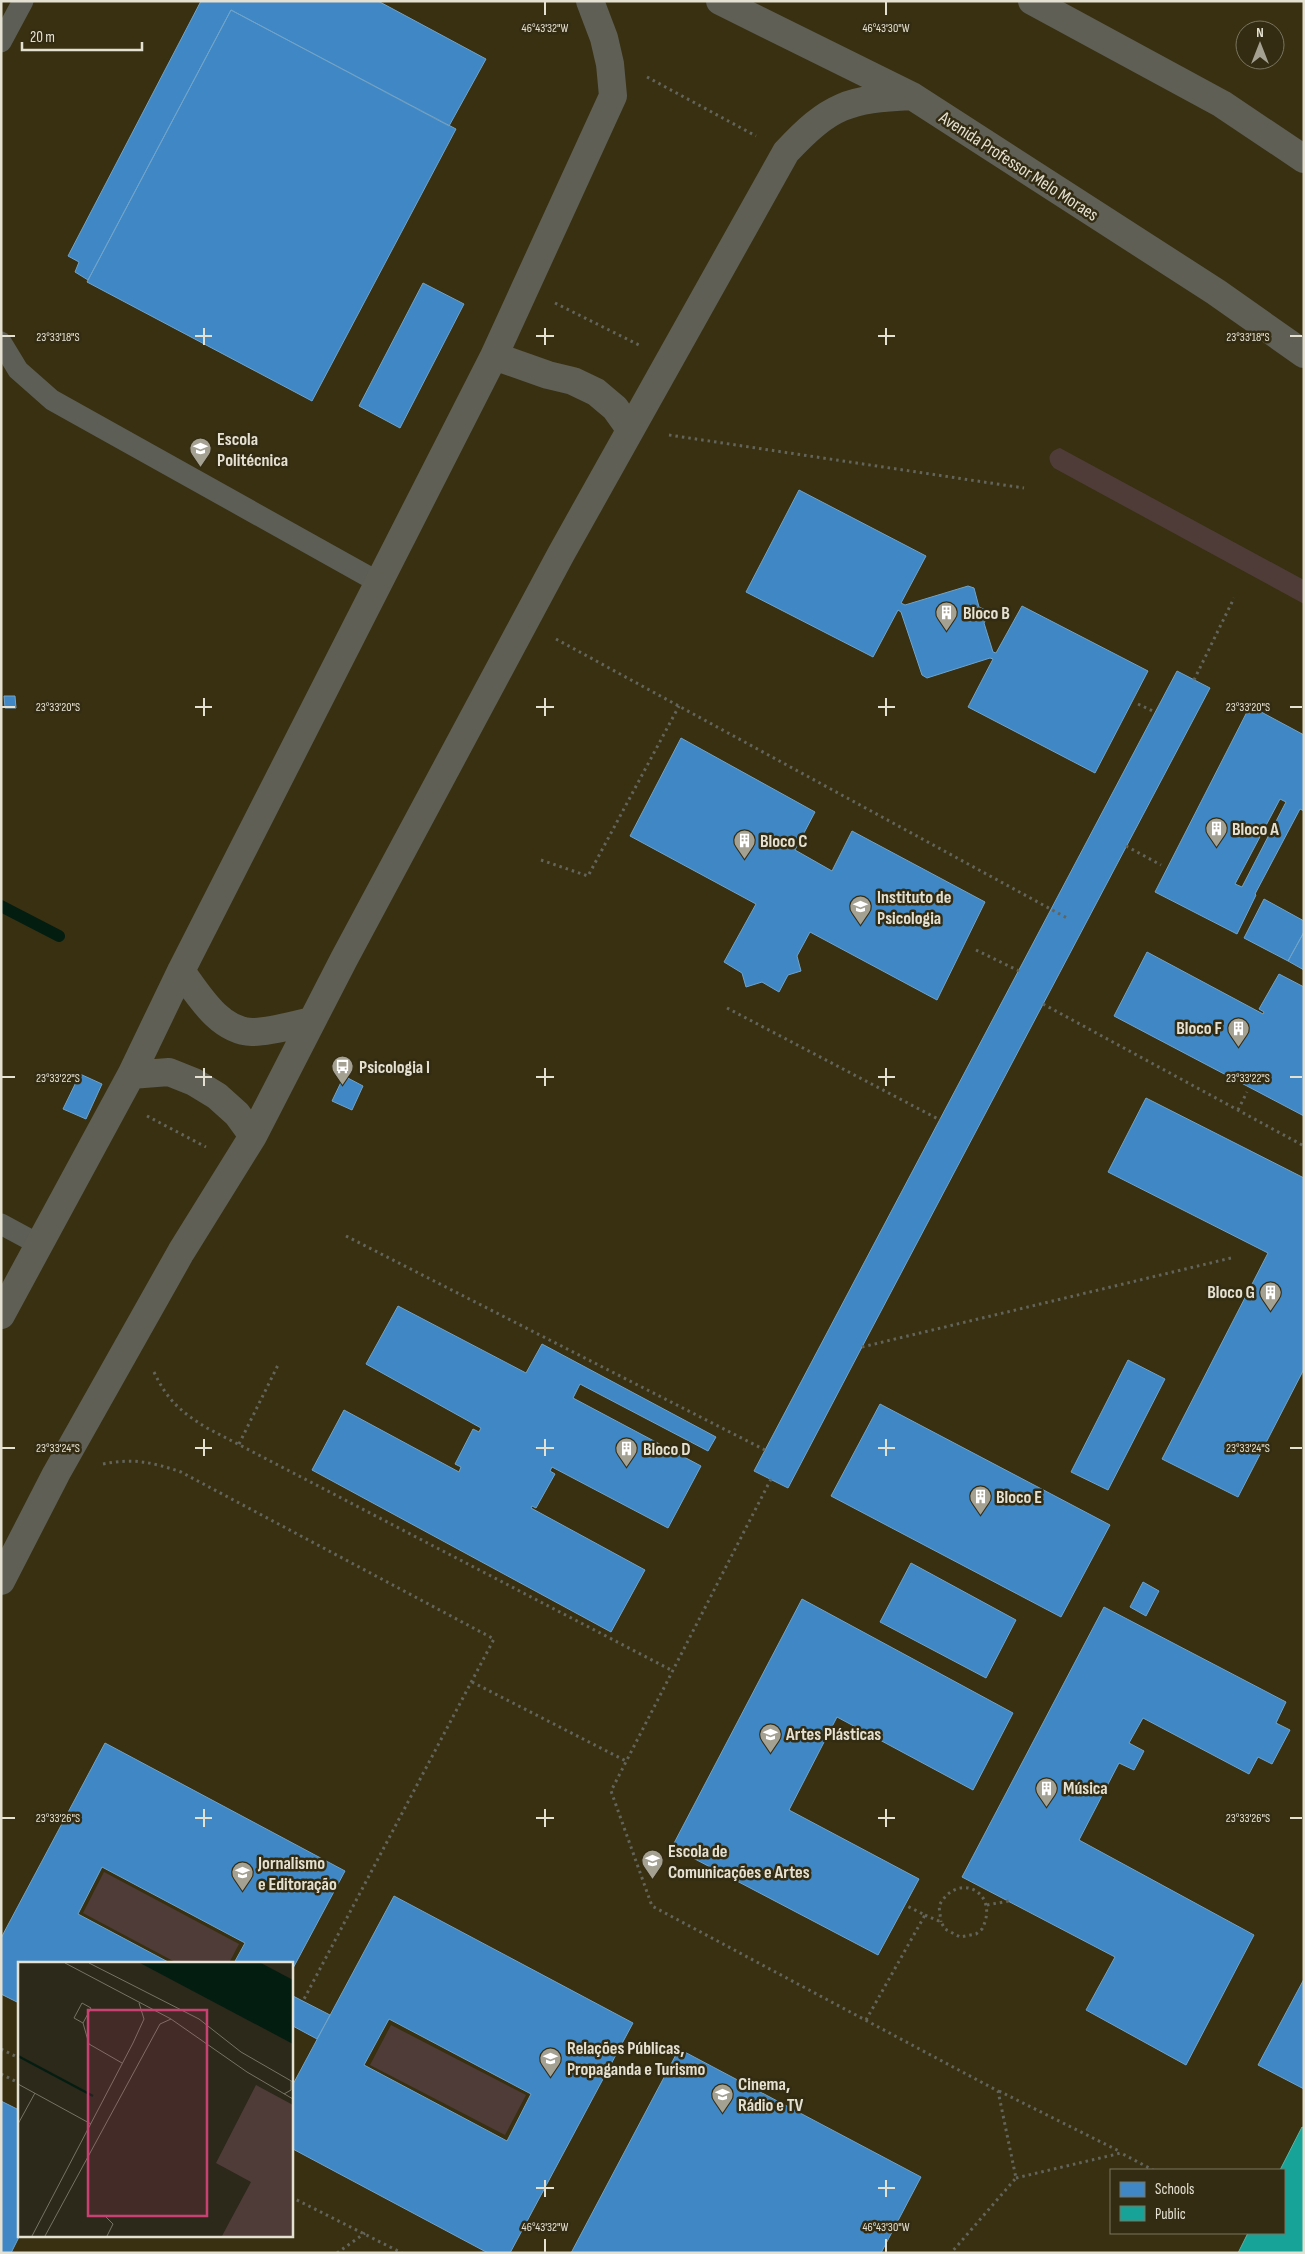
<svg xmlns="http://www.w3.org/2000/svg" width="1305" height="2254" viewBox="0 0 1305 2254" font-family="'Sofia Sans Condensed',sans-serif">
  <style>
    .built { fill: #383011; fill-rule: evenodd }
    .green { fill: #4f3c38 }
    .schools { fill: #3f88c5; stroke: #71a3c9; fill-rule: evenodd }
    .public { fill: #17a398; stroke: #55b6a9 }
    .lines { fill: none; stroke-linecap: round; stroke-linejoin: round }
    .stream { stroke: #041d11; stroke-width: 12 }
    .path { stroke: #63645b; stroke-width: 3; stroke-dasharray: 2.5 4; stroke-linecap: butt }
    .lane { stroke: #5d5e56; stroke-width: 21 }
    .secondary { stroke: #5f5f56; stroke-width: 28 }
    .ticks { fill: none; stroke: #e5e1d2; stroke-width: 2 }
    .labels { text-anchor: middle; stroke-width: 5; stroke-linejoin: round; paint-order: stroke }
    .street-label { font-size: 18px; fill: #e5e1d2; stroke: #332c13 }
    .poi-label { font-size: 18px; font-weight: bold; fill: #e5e1d2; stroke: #332c13; text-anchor: start }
    .inset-river { fill: none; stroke: #041d11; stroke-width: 2.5 }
    .inset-road { fill: none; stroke: #767264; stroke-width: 1 }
    .view { fill: #c94073; fill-opacity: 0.15; stroke: #c94073; stroke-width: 2.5 }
    .inset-edge { fill: none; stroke: #e5e1d2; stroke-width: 2.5 }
    .ticks-label { font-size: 12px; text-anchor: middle; fill: #e5e1d2; stroke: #332c13; stroke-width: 5; stroke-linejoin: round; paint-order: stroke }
  </style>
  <rect width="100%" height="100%" fill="#2c281a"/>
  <!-- built -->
  <path class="built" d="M1,1H1304V2253H1ZM1245,30H1275V60H1245ZM19,1963H291V2235H19ZM1111,2170H1284V2233H1111Z"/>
  <!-- green -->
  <path class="green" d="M1060,448L1304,580V604L1054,468C1046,459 1049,451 1060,448Z
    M104,1872L239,1944L229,1963H177L83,1913Z
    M391,2025L526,2095L505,2135L370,2065Z"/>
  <!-- schools -->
  <path class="schools" d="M201,1H378L486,59L449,126L231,10L88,280L75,272L79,262L68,256Z
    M231,10L456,129L312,401L87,282Z
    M423,283L464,304L400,428L359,406Z
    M799,490L926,556L901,603L905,605L968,586L974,588L979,607L990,612L984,623L993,652L996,653L1022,606L1148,671L1095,773L968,707L993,659L990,658L927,678L922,675L901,612L898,610L873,657L746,592Z
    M1177,671L1210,688L862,1347L788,1488L754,1471Z
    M4,696H15L16,708H5Z
    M1250,706L1304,735V811L1300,809L1255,894L1256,895L1237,934L1155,892ZM1280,799L1286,802L1242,887L1235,884Z
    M681,738L815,812L795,850L832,871L852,831L985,902L937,1000L810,932L797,956L801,971L788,975L779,992L762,982L746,987L742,973L724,962L756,904L630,836Z
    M1264,899L1304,921V932L1288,961L1244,938Z
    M1304,932V970L1288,961Z
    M1147,952L1263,1014L1264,1012L1259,1009L1279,974L1304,987V1116L1114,1016Z
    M80,1074L102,1084L86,1119L63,1109Z
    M344,1076L363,1086L352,1110L332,1101Z
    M1146,1098L1304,1178V1369L1238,1497L1162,1459L1268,1253L1108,1172Z
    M398,1306L526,1373L542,1344L716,1437L708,1451L580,1384L573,1398L701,1466L668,1528L552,1467L550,1471L555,1474L536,1508L532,1506L531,1508L645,1570L611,1632L312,1470L344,1410L459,1472L461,1467L455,1464L473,1429L479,1432L481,1428L366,1364Z
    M1128,1360L1165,1379L1108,1490L1071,1472Z
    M880,1404L1110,1525L1061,1617L831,1496Z
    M911,1563L1016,1620L986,1678L880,1622Z
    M1143,1582L1159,1591L1146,1616L1130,1607Z
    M802,1599L1013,1713L973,1790L837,1717L789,1810L919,1879L878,1955L672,1847Z
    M1104,1607L1286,1702L1276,1723L1290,1730L1272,1764L1258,1757L1249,1774L1143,1718L1129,1743L1144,1751L1134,1770L1119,1763L1079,1840L1254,1935L1186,2065L1086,2010L1115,1957L962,1877Z
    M105,1743L345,1871L291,1972V1963H234L245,1943L102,1867L78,1914L170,1963H19V2003L1,1994V1938Z
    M394,1896L633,2023L510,2253H488L291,2148V2088ZM389,2019L531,2094L507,2141L364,2065Z
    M1304,1979V2089L1258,2065Z
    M291,1995L330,2015L317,2039L291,2025Z
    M679,2049L921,2177L881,2253H571Z
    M1,2101L19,2110L20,2235L11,2253H1Z"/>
  <!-- public -->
  <path class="public" d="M1302,2127L1304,2128V2253H1238L1248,2233H1284V2170H1280Z"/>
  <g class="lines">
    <!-- stream -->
    <path class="stream" d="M1,906L59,936"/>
    <!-- path -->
    <path class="path" d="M647,77L756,136
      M555,303L639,345
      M669,435L1024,488
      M556,639L1067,918
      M1194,680L1234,598
      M1138,704L1155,712
      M1126,846L1161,865
      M541,860L588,876L679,706
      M976,950L1019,971
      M1043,1004L1304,1146
      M727,1008L940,1120
      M1238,1110L1247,1092
      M147,1116L206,1147
      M346,1236L765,1450
      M862,1347L1231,1258
      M154,1372C167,1400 181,1412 207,1428L673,1671
      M239,1444L278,1365
      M103,1464C133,1458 152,1462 181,1472L494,1639L303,2001
      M771,1479L611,1791L652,1906L998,2091L1016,2178L951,2253
      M472,1682L626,1761
      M987,1905L1009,1901
      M925,1915L941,1922L945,1929L960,1937L976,1934L982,1929C1001,1892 957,1870 939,1906L941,1922
      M866,2020L925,1915L905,1905
      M1,2049L19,2058
      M1,2074L19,2083
      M999,2091L1121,2152
      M1016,2178L1121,2153L1153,2170
      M291,2197L402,2253
      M337,2253L365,2233"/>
    <!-- lane -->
    <path class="lane" d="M1,42L23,1
      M1,342L18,370L52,400L378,582
      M1,1224L38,1244"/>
    <!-- secondary -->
    <path class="secondary" d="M720,1L912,96L1216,292L1304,354
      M1032,1L1222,104L1304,159
      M494,356L548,375L573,381L596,392L615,408L630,429
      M181,971C198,994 219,1031 252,1032C271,1032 293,1025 312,1021
      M131,1075L169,1072L194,1082L217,1096L237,1114L253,1136
      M1,1315L131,1075L181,971L494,356L613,96L610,64L604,38L590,1
      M1,1581L56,1474L181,1252L253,1136L344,959L561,554L786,152C830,105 848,99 912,96"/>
  </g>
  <!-- ticks -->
  <path class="ticks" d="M545,2V15M886,2V15M204,328V345M545,328V345M886,328V345M2,336H15M195,336H212M536,336H554M878,336H895M1290,336H1302M204,698V716M545,698V716M886,698V716M2,707H15M195,707H212M536,707H554M878,707H895M1290,707H1302M204,1068V1086M545,1068V1086M886,1068V1086M2,1077H15M195,1077H212M536,1077H554M878,1077H895M1290,1077H1302M204,1439V1456M545,1439V1456M886,1439V1456M2,1448H15M195,1448H212M536,1448H554M878,1448H895M1290,1448H1302M204,1809V1827M545,1809V1827M886,1809V1827M2,1818H15M195,1818H212M536,1818H554M878,1818H895M1290,1818H1302M545,2180V2197M886,2180V2197M536,2188H554M878,2188H895M545,2239V2252M886,2239V2252"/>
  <!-- icons -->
  <defs>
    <symbol id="university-pin" viewBox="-11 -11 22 30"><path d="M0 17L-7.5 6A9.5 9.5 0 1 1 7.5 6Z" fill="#a4a092" stroke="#332c13"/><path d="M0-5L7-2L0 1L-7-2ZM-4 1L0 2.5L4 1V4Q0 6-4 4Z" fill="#fff"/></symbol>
    <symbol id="building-pin" viewBox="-11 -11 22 30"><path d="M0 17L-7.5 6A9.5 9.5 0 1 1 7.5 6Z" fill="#a4a092" stroke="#332c13"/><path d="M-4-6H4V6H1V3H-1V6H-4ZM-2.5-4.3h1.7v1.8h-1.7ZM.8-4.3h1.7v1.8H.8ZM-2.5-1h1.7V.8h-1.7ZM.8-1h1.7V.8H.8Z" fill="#fff"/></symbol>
    <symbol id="bus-pin" viewBox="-11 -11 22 30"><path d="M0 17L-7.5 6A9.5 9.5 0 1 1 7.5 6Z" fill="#a4a092" stroke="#332c13"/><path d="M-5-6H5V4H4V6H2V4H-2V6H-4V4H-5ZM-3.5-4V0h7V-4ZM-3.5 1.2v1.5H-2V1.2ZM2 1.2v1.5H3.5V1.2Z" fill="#fff"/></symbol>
  </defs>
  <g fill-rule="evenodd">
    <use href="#university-pin" x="188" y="436" width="25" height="34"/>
    <use href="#building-pin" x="934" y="600" width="25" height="34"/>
    <use href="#building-pin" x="1204" y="816" width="25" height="34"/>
    <use href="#building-pin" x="732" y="828" width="25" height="34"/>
    <use href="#university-pin" x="848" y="894" width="25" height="34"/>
    <use href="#building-pin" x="1226" y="1016" width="25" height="34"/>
    <use href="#bus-pin" x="330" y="1054" width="25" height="34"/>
    <use href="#building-pin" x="1258" y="1280" width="25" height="34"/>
    <use href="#building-pin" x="614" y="1436" width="25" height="34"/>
    <use href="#building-pin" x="968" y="1484" width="25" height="34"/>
    <use href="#university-pin" x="758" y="1722" width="25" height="34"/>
    <use href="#building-pin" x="1034" y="1776" width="25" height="34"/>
    <use href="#university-pin" x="640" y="1848" width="25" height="34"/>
    <use href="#university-pin" x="230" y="1860" width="25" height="34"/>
    <use href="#university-pin" x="538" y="2046" width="25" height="34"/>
    <use href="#university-pin" x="710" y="2082" width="25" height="34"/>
  </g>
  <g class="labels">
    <!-- street labels -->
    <g class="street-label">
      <text transform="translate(1019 166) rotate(33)" y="6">Avenida Professor Melo Moraes</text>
    </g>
    <!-- poi labels -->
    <g class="poi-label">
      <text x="217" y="445">Escola<tspan x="217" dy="21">Politécnica</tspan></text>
      <text x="963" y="619">Bloco B</text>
      <text x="1232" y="835">Bloco A</text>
      <text x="760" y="847">Bloco C</text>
      <text x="877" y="903">Instituto de<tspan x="877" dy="21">Psicologia</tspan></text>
      <text x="1222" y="1034" text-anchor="end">Bloco F</text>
      <text x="359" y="1073">Psicologia I</text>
      <text x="1255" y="1298" text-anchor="end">Bloco G</text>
      <text x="643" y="1455">Bloco D</text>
      <text x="996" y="1503">Bloco E</text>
      <text x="786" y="1740">Artes Plásticas</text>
      <text x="1063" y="1794">Música</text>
      <text x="668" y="1857">Escola de<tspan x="668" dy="21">Comunicações e Artes</tspan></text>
      <text x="258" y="1869">Jornalismo<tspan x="258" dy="21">e Editoração</tspan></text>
      <text x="567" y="2054">Relações Públicas,<tspan x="567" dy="21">Propaganda e Turismo</tspan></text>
      <text x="738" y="2090">Cinema,<tspan x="738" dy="21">Rádio e TV</tspan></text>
    </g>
  </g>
  <!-- overview -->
  <g transform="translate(18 1962)">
    <rect width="275" height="275" fill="#2c281a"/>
    <path d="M238,123L275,143V274H204L233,220L198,201Z" fill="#4f3c38"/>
    <path d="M122,1H243L275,18V82Z" fill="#041d11"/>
    <path class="inset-river" d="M0,94L75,134"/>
    <path class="inset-road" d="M47,1L153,57L229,110L275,137M71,1L181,57L223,90L275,120M64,41L73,46L65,61L56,56ZM65,61L71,82L104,101M0,122L73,162M266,132L273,128V119M0,162L17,131M87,254L95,262L89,274M14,274L115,81L126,57L121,41M27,274L142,62L153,57"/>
    <path class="view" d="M70,48H189V254H70Z"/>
    <rect width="275" height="275" class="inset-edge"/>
  </g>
  <g class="ticks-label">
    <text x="545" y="32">46°43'32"W</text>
    <text x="886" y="32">46°43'30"W</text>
    <text x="58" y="341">23°33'18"S</text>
    <text x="1248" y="341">23°33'18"S</text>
    <text x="58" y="711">23°33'20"S</text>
    <text x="1248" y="711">23°33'20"S</text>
    <text x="58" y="1082">23°33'22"S</text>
    <text x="1248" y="1082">23°33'22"S</text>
    <text x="58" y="1452">23°33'24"S</text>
    <text x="1248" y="1452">23°33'24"S</text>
    <text x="58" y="1822">23°33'26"S</text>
    <text x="1248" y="1822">23°33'26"S</text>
    <text x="545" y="2231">46°43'32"W</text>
    <text x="886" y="2231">46°43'30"W</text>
  </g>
  <!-- border -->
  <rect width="1305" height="2254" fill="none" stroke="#e5e1d2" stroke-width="5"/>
  <!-- legend -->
  <rect x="1110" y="2169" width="175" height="65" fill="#332c13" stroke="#7a745f"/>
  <rect x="1120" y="2182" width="25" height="15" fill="#3f88c5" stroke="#7a745f"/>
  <text x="1155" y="2194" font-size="15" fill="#e5e1d2">Schools</text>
  <rect x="1120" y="2206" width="25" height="15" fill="#17a398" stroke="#7a745f"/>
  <text x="1155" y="2219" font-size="15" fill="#e5e1d2">Public</text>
  <!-- north arrow -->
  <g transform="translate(1260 45)"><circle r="24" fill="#332c13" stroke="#7a745f"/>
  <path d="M0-4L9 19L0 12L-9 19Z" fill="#a4a092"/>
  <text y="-8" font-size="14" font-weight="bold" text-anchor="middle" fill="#e5e1d2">N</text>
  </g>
  <!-- scale -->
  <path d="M22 42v8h120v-8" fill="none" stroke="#e5e1d2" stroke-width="2.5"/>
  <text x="30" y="42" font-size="15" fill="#e5e1d2" stroke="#332c13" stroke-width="4" paint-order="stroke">20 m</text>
</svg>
